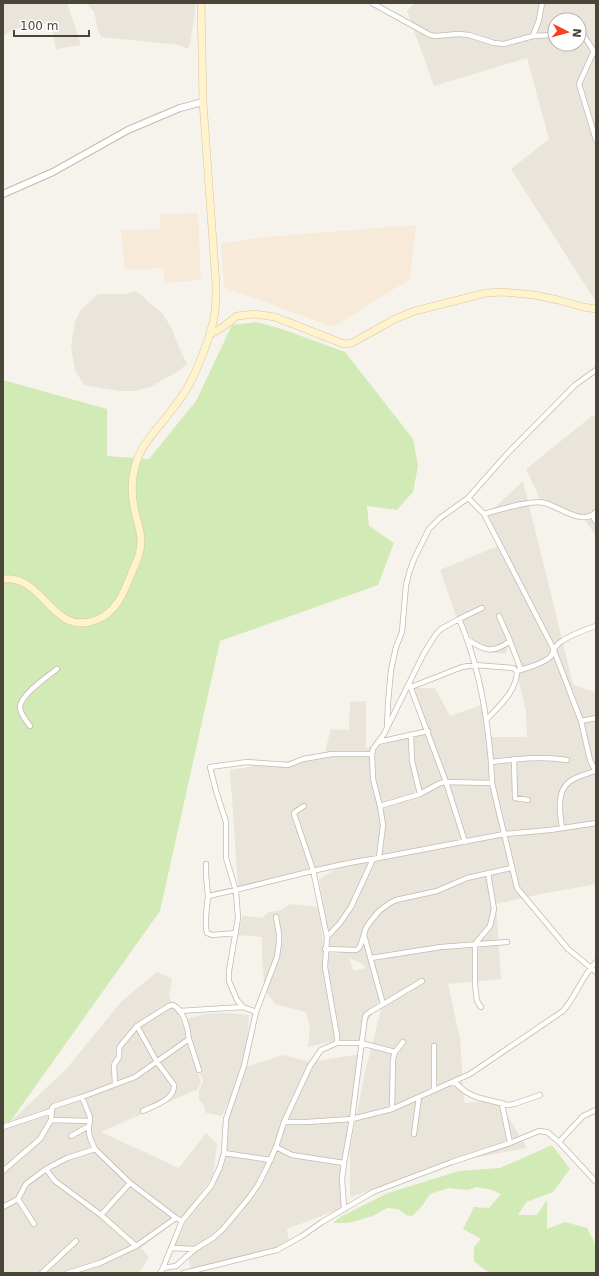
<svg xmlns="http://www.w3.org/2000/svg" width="599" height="1276" viewBox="0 0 599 1276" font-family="'DejaVu Sans',sans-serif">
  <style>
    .residential { fill: #eae5da; fill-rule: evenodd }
    .commercial { fill: #f7ead8 }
    .green { fill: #d2eab5 }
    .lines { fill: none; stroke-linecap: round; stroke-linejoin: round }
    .minor-casing { stroke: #c2bbae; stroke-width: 6 }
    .tertiary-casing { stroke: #c2bbae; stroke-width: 8 }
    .secondary-casing { stroke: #d6c79b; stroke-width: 8 }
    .minor { stroke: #fff; stroke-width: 4.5 }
    .tertiary { stroke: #fff; stroke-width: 6 }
    .secondary { stroke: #fff3cd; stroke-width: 7 }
  </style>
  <rect width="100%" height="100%" fill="#f6f3ec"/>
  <!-- residential -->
  <path class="residential" d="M3,3H67L81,45L56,49L51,23L14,29L6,34L3,38Z
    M85,3H196L190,45L187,49L179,45L101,37L98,30L94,11Z
    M414,3H596V302L511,169L549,139L527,58L434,86L407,11ZM555,20H579V44H555Z
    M135,291L143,296L148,302L163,314L172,329L178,345L187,364L177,372L150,387L135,391H119L84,385L75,370L71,346L75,321L81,310L98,294H125Z
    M596,415V536L584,519L540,499L526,469L592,416Z
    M523,481L573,684L596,693V884L541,894L496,904L501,979L448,984L460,1039L464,1103L498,1100L527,1148L467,1159L350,1197V1149L365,1072L384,998L378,988L380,999L367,1023L362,1040L333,1041L308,1047L310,1027L306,1012L275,1004L265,990L262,959V937L237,935L243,916L262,918L269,912L282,910L290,904L319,907L324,953L342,954L330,948L319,879L340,867L238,886L230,770L324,755L331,729L349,730L350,702L366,701V748L377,746L430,733L414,688H435L450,716L482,705L487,737H527L526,712L510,640L506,654L481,651L456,616L440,570L498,546L488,514ZM349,958L363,964L365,968L354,971Z
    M157,972L172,979L169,996L185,1029L187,1045L201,1081L198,1089L101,1132L179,1168L206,1133L217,1144L213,1176L185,1214L141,1248L149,1257L139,1273H3V1129L67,1068L122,1001Z
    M227,1013L249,1015L247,1049L234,1089L222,1116L206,1113L203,1103L199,1101V1091L203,1081L195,1060L186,1019L205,1014Z
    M361,1054L350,1118L344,1164L345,1207L287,1229L289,1243L279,1250L237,1259L213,1268L192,1273L187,1252L175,1245L185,1223L211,1191L225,1162L228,1117L246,1067L283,1055L310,1062Z"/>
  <!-- commercial -->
  <path class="commercial" d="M198,213L201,280L164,283V268L125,270L121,230L160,229V214Z
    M416,225L410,279L333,327L224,287L221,244L265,237Z"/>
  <!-- green -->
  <path class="green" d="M256,322L279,328L345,352L413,439L418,466L413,492L397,510L367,506L369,526L394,543L378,585L220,641L160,911L10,1122L3,1123V380L107,409V456L149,459L196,401L232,325Z
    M552,1145L570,1169L553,1192L526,1202L518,1215H537L547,1200V1229L565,1222L587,1228L596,1245V1273H489L474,1261V1247L481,1239L463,1229L474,1207L489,1208L501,1194L492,1190L476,1187L468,1190L449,1188L430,1194L422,1206L412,1216L406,1215L398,1209L387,1208L373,1216L348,1223H333L340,1217L388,1193L459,1171L500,1168Z"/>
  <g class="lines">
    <defs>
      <path id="minor" d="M372,3L430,35L436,36L458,34L469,35L494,43L504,44L533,36L555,35
        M579,34L584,36L595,53
        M533,36L539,20L542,3
        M594,51L579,84L596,140
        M468,498L484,514C498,510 533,499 545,503C559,507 579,523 592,515
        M596,512L592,515L596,522
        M484,514L553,648L581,721L590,760L596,772
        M482,608L459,619C479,664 487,714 491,762
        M499,616L510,641L521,670
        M459,619L441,629L436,634L424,653L384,734L373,749L372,754L373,779L380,806L420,794L440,783L446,782L465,842
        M468,640C486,651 492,654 510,641
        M409,683L446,782L492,783L491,762C517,759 541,756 567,760
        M411,687L462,667L475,665L513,668L517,671
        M487,719C499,706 517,691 517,671C524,669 547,662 551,656C554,651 554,647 559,643C570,635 584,630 596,626
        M581,721L596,718
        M30,726C26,720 20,714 20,707C20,695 48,676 57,669
        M387,727L388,703L391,670L396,647L402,632L406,585L410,570L415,557L429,529L440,518L468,498L507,454L575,385L596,370
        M411,735L412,761L420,794
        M378,742L428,731
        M514,759L515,798L528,800
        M492,783L517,888L568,949L596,972
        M562,828C560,814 556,792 569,782C576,776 587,774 595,771
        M379,858L383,825L380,806
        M206,864V875L208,896
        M236,933L212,935L207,933C204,922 207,908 208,896C263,885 317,867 373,859
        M364,935L383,1004
        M327,937L340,923L351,907L373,859L504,834L550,830L596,823
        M325,949L356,950L359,948L361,944L366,928L370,922L379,911L390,903L396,900L437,891L467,878L511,868
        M371,958L441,947L507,942
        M481,1007L477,1001L475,985V944L490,926L494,909L488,873
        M179,1011L243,1007
        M256,1012L243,1007L237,1000L229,981V971L238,918L236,891L226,858V822L216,791L210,767L247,762L288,765L303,759L332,754H372
        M337,1043H361L395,1052
        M434,1046V1090
        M454,1082L466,1092L476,1097L508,1105L514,1104L540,1095
        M115,1084L114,1065L119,1057V1049L121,1045L137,1026
        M82,1097L135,1077L189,1039L199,1070
        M502,1104L510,1143
        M392,1109L393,1059L395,1052L403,1042
        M143,1111C153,1106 175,1100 174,1085L157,1062L137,1026L169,1006L173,1005C184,1011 188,1028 189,1039
        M51,1120L52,1108L54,1106L82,1097L90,1117V1121
        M284,1122H307L352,1119L392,1109L470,1074L563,1011C576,996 582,976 596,962
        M3,1127L51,1111
        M414,1134L419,1097
        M71,1136L89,1126
        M559,1142L583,1116L596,1110
        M276,1147L292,1155L344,1163
        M224,1153L271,1160
        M46,1169L55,1181L101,1215
        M3,1171L40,1139L51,1120L90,1121C87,1132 90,1139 95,1149
        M130,1183L101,1215L136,1246
        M18,1199L34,1224
        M3,1207L18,1199L26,1184L46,1169L67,1158L95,1149L130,1183L176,1218L182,1221
        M344,1209L342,1179L344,1163L352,1119L365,1017L367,1014L370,1012L422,981
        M171,1248L195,1249
        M163,1268L182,1221L211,1186L220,1167L224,1153L226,1119L244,1066L256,1012L277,957L279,943V934L276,917
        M42,1273L76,1241
        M68,1273L100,1263L136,1246L176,1218
        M160,1273L163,1268L176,1266L195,1249L213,1238L223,1229L248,1199L258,1185L268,1165L276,1147L284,1122L310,1066L321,1050L337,1043V1036L325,967L327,937L313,870L294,814L295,812L304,806
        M184,1273L277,1250L302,1236L322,1222L373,1192L452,1162L510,1143L539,1131L547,1132L559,1142L596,1182"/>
      <path id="tertiary" d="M3,194L53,172L128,130L180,108L203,102"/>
      <path id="secondary" d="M209,335L223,327L237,316L255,314L275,317L344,344L352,343L395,319L415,311L486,293L502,292L534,295L558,300L583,307L596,309
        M3,579C44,574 51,637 96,620C119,612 126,586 135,565C148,536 136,527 133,500C131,485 133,469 139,455C146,439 160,426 171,411C178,402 186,392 191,381C200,363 212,332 215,312C216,303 216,294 216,285L203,102L201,3"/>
    </defs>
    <!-- minor casing -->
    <use href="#minor" class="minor-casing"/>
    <!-- tertiary casing -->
    <use href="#tertiary" class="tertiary-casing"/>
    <!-- secondary casing -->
    <use href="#secondary" class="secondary-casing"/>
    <!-- minor -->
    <use href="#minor" class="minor"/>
    <!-- tertiary -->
    <use href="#tertiary" class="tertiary"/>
    <!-- secondary -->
    <use href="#secondary" class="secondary"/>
  </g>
  <!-- border -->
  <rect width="599" height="1276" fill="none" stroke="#4b4439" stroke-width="8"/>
  <!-- north arrow -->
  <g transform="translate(567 32) rotate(96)"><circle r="19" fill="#ffffff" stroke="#b7b4b0"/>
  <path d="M0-3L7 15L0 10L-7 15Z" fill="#fc3f1d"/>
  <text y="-6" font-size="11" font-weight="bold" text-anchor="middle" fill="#4b4439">N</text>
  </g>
  <!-- scale -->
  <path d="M14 30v6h75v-6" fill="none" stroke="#4b4439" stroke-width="2"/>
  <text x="20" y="30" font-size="12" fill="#4b4439" stroke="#ffffff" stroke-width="3" paint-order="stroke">100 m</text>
</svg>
